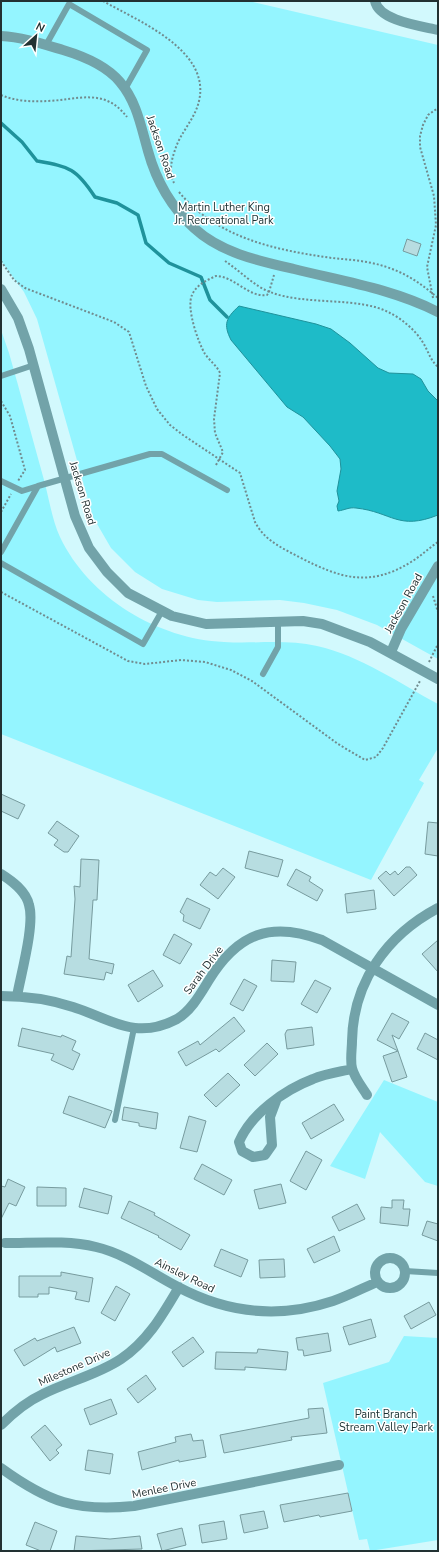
<svg xmlns="http://www.w3.org/2000/svg" width="439" height="1552" viewBox="0 0 439 1552" font-family="'Nunito Sans',sans-serif">
  <style>
    .green { fill: #94f5ff }
    .water { fill: #1ebbc8; stroke: #1f929b }
    .lines { fill: none; stroke-linecap: round; stroke-linejoin: round }
    .stream { stroke: #1f929b; stroke-width: 3.5 }
    .building { fill: #b7dde1; stroke: #779b9e }
    .path { stroke: #718b8e; stroke-width: 2; stroke-dasharray: 2 2; stroke-linecap: butt }
    .service { stroke: #72a3a9; stroke-width: 6 }
    .minor { stroke: #72a3a9; stroke-width: 10 }
    .labels { text-anchor: middle; stroke-width: 3; stroke-linejoin: round; paint-order: stroke }
    .street-label { font-size: 11px; fill: #223132; stroke: #fff }
    .park-label { font-size: 11px; fill: #193133; stroke: #fff }
  </style>
  <rect width="100%" height="100%" fill="#d2f9fd"/>
  <!-- green -->
  <path class="green" d="M1,1H249L438,45V659L377,625L337,610L304,603L280,600L217,602L198,600L162,589L135,572L111,548L93,517L37,319L24,292L1,261Z
    M1,330L9,353C21,395 32,437 44,480C49,498 52,520 60,537C89,598 158,639 224,642C255,644 286,639 317,646C361,656 399,683 438,704V748L419,780L424,783L371,880L1,734Z
    M384,1080L438,1102V1186L425,1182L380,1132L365,1179L330,1166Z
    M404,1336L438,1338V1540L370,1551L367,1539L359,1540L323,1383L389,1362Z"/>
  <!-- water -->
  <path class="water" d="M239,306L316,324L331,329L350,343L378,368L389,373L413,374L421,379L428,391L438,401V515C398,531 392,512 356,508C349,507 345,510 338,511L337,506L339,501L337,491L341,469L340,459L330,446L303,417L287,407L231,340C223,324 226,318 239,306Z"/>
  <g class="lines">
    <!-- stream -->
    <path class="stream" d="M1,123L22,142L37,161C70,167 76,168 95,197L117,203L138,215L146,243L169,263L201,277L210,300L227,317"/>
  </g>
  <!-- building -->
  <path class="building" d="M407,239L421,244L417,256L403,251Z
    M1,794L25,805L18,819L1,811Z
    M57,821L79,836L68,852H64L54,845L58,840L48,833Z
    M428,822L438,823V856L425,854Z
    M249,851L283,860L278,877L245,868Z
    M81,859L99,860L97,900H93L89,959L114,964L112,974L106,972L104,980L64,974L67,956L71,957L75,899L74,886L80,887Z
    M406,867H410L417,875L394,896L378,878L386,871L390,875L395,871L398,875Z
    M223,868L235,877L218,899L200,885L210,872L216,876Z
    M296,869L311,877L309,881L323,890L317,901L287,885Z
    M374,890L376,909L347,913L345,894Z
    M187,898L210,909L200,929L183,921L184,915L180,912Z
    M174,934L192,944L180,964L163,955Z
    M438,940V972L422,954Z
    M272,960L296,962L294,982L271,981Z
    M153,970L163,986L138,1002L128,985Z
    M244,979L257,986L243,1011L230,1004Z
    M315,980L331,988L317,1013L301,1004Z
    M392,1013L409,1022L399,1039L392,1035L398,1051L377,1040Z
    M234,1017L245,1031L219,1052L216,1049L186,1066L178,1052L198,1041L200,1045Z
    M312,1027L314,1045L287,1049L285,1034L287,1030Z
    M22,1028L61,1037L62,1035L76,1041L72,1050L80,1054L73,1070L51,1060L54,1054L18,1046Z
    M425,1033L438,1040V1060L417,1049Z
    M267,1043L278,1054L255,1076L244,1065Z
    M398,1051L407,1077L392,1082L383,1056Z
    M228,1073L240,1085L216,1107L204,1095Z
    M69,1096L112,1111L105,1128L63,1113Z
    M334,1104L344,1120L311,1139L302,1123Z
    M124,1107L158,1113L156,1129L139,1126V1123L122,1120Z
    M189,1116L206,1121L197,1152L180,1148Z
    M306,1151L322,1160L306,1190L290,1181Z
    M202,1164L232,1180L224,1195L194,1179Z
    M8,1179L25,1187L16,1206L9,1203L1,1219V1186L5,1187Z
    M281,1184L286,1203L259,1209L254,1190Z
    M37,1187L66,1188V1206H37Z
    M84,1188L112,1196L108,1214L79,1207Z
    M392,1200H404L403,1209H410L408,1226L380,1223L381,1207L392,1208Z
    M129,1201L155,1213L154,1215L190,1235L181,1250L158,1237L159,1236L121,1218Z
    M357,1204L365,1219L339,1231L332,1217Z
    M427,1221L438,1224V1241L422,1235Z
    M334,1236L340,1251L314,1263L307,1249Z
    M221,1249L248,1260L241,1277L214,1266Z
    M284,1259L285,1277L260,1278L259,1260Z
    M61,1272L93,1278L89,1302L75,1299L77,1292L49,1287V1294H38V1297H19V1276H61Z
    M116,1286L130,1294L115,1321L101,1313Z
    M429,1302L436,1315L411,1329L404,1316Z
    M371,1319L376,1337L349,1345L343,1327Z
    M74,1327L81,1343L57,1352L55,1347L24,1366L14,1350L35,1338L37,1341Z
    M328,1333L331,1351L304,1356L303,1350H298L296,1338Z
    M193,1337L204,1352L183,1367L172,1352Z
    M258,1349L288,1352L286,1370L245,1367V1370L215,1369L216,1352L257,1353Z
    M146,1375L156,1389L138,1403L127,1389Z
    M111,1399L117,1414L90,1425L84,1409Z
    M323,1408L327,1433L291,1437L292,1440L224,1453L220,1435L309,1418L308,1409Z
    M45,1425L62,1445L56,1450L59,1453L50,1461L31,1437Z
    M191,1434L193,1441L203,1440L206,1457L179,1462V1460L142,1470L138,1452L176,1442L175,1437Z
    M88,1450L113,1454L110,1474L85,1470Z
    M348,1493L352,1511L320,1517L319,1515L284,1522L280,1505Z
    M264,1511L268,1528L244,1533L240,1515Z
    M224,1521L227,1539L202,1543L199,1525Z
    M35,1522L57,1531L50,1551H41L26,1545Z
    M182,1528L186,1545L162,1551L157,1534Z
    M76,1536L110,1539L140,1536L142,1549L74,1551Z"/>
  <g class="lines">
    <!-- path -->
    <path class="path" d="M103,1C138,21 211,50 199,101C195,119 180,133 175,150C171,161 169,172 174,183
      M1,95C15,101 32,102 47,101C78,100 104,87 127,117
      M179,192C217,238 275,250 332,258C352,260 372,261 392,269C409,275 424,286 438,298
      M1,261L14,280L25,288L114,322L129,332L146,386L157,409L170,425L183,435L240,473L255,522C264,540 282,548 299,557C340,578 369,588 411,562C421,556 429,548 438,542
      M225,261C240,271 254,286 270,292C306,306 359,296 390,313C402,319 415,330 422,341C428,350 430,360 438,367
      M433,298L427,267L436,225L434,196L420,147V136L423,125L428,115L438,108
      M1,401L10,416L25,470L18,481
      M216,465L223,452L215,433L214,419L220,373C217,366 210,361 205,354C198,342 186,308 192,295C196,285 207,280 216,276C234,276 249,298 267,295L269,292L274,275
      M1,512L11,494
      M1,592L128,661L145,664L181,660L205,662L231,670L252,681L338,744L365,760L376,757L383,748L420,681
      M433,596L438,612
      M429,662L438,644"/>
    <!-- service -->
    <path class="service" d="M46,45L69,4L147,50L125,89
      M1,376L34,365
      M1,481L22,491L38,486
      M1,552L38,486L150,454H162L227,490
      M1,563L143,644L162,611
      M263,674L278,647V622
      M115,1120L134,1028
      M405,1271L438,1273"/>
    <!-- minor -->
    <path class="minor" d="M375,1C379,21 421,26 438,30
      M1,36C22,37 43,44 63,50C83,56 106,65 120,82C137,102 141,127 148,151C156,180 172,208 194,228C221,253 259,261 294,269C342,281 393,289 438,312
      M1,289L18,318L29,349L75,516L89,548L107,572L128,593L172,616L206,624L303,621L322,624L370,642L438,679
      M391,652L401,629L438,566
      M1,874C12,881 26,891 29,905C35,924 21,974 17,996
      M1,996C26,996 49,999 73,1007C111,1019 135,1041 177,1019C191,1011 201,993 209,980C238,933 271,921 322,940L438,1005
      M367,1095C362,1087 354,1077 352,1068C350,1060 352,1049 352,1041C353,982 387,935 438,908
      M276,1101L270,1117L272,1145L265,1155L253,1157L242,1151L239,1142C251,1114 284,1090 313,1079C325,1074 339,1072 352,1069
      M5,1243C35,1243 67,1240 96,1247C126,1254 151,1273 178,1287C227,1313 279,1319 333,1301C348,1296 363,1288 377,1282
      M375 1273a15 15 0 1 1 30 0a15 15 0 1 1-30 0Z
      M1,1425C13,1413 28,1401 43,1394C69,1381 97,1375 121,1359C148,1341 163,1314 179,1287
      M1,1468C48,1502 76,1512 134,1506L339,1465"/>
  </g>
  <g class="labels">
    <!-- street labels -->
    <g class="street-label">
      <text transform="translate(161 147) rotate(71)" y="4">Jackson Road</text>
      <text transform="translate(83 493) rotate(73)" y="4">Jackson Road</text>
      <text transform="translate(403 603) rotate(-61)" y="4">Jackson Road</text>
      <text transform="translate(203 970) rotate(-53)" y="4">Sarah Drive</text>
      <text transform="translate(185 1275) rotate(26)" y="4">Ainsley Road</text>
      <text transform="translate(74 1367) rotate(-24)" y="4">Milestone Drive</text>
      <text transform="translate(164 1488) rotate(-11)" y="4">Menlee Drive</text>
    </g>
    <!-- park labels -->
    <g class="park-label">
      <text x="224" y="211">Martin Luther King<tspan x="224" dy="13">Jr. Recreational Park</tspan></text>
      <text x="386" y="1418">Paint Branch<tspan x="386" dy="13">Stream Valley Park</tspan></text>
    </g>
  </g>
  <!-- border -->
  <rect width="439" height="1552" fill="none" stroke="#223132" stroke-width="4"/>
  <!-- north arrow -->
  <g transform="translate(36 36) rotate(27)" stroke="#ffffff" stroke-width="3" paint-order="stroke">
  <path d="M0-3L7 15L0 10L-7 15Z" fill="#223132"/>
  <text y="-6" font-size="11" font-weight="bold" text-anchor="middle" fill="#223132">N</text>
  </g>
</svg>
